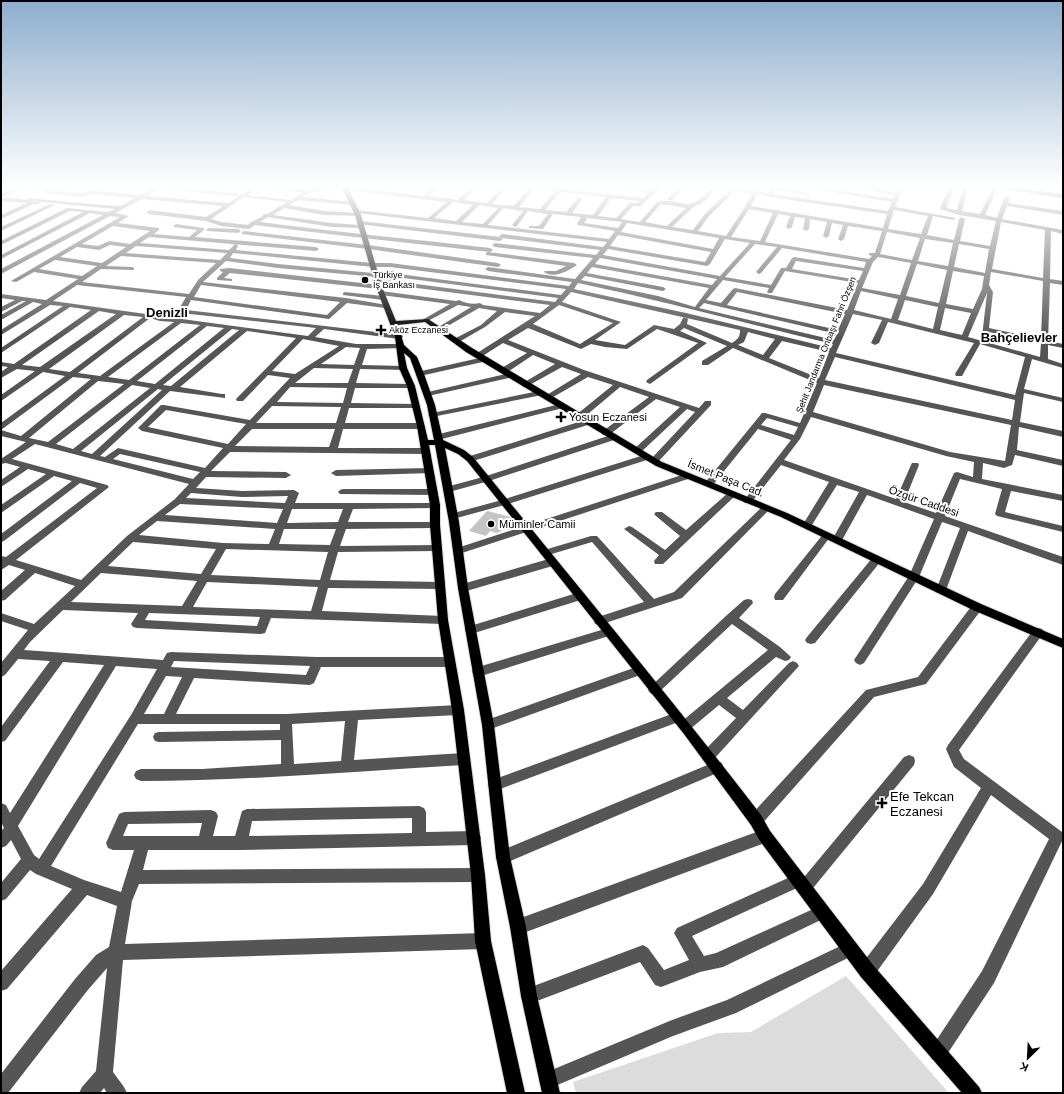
<svg xmlns="http://www.w3.org/2000/svg" width="1064" height="1094" viewBox="0 0 1064 1094" font-family="Arial,sans-serif">
  <style>
    .green { fill: #dcdcdc }
    .building { fill: #c4c4c4 }
    .lines { fill: none; stroke-linecap: round; stroke-linejoin: round }
    .major-casing { stroke: #dbdbdb; stroke-width: 2 }
    .minor { fill: #555; fill-rule: evenodd }
    .major { fill: #000; fill-rule: evenodd }
    .poi-dot { fill: #000; stroke: #fff; stroke-width: 1.5 }
    .labels { text-anchor: middle; stroke-width: 4; stroke-linejoin: round; paint-order: stroke }
    .far-poi-label { font-size: 9px; fill: #000; stroke: #fff; text-anchor: start }
    .far-street-label { font-size: 9px; fill: #000; stroke: #fff }
    .poi-label { font-size: 11px; fill: #000; stroke: #fff; text-anchor: start }
    .street-label { font-size: 11px; fill: #000; stroke: #fff }
    .far-district-label { font-size: 13px; font-weight: bold; fill: #000; stroke: #fff }
    .near-poi-label { font-size: 13px; fill: #000; stroke: #fff; text-anchor: start }
  </style>
  <rect width="100%" height="100%" fill="#fff"/>
  <!-- green -->
  <path class="green" d="M846,976L949,1093H576L573,1082L718,1033L751,1032Z"/>
  <!-- building -->
  <path class="building" d="M488,511L510,517L511,519L501,531L497,533L490,531L486,536L469,531L486,512Z"/>
  <g class="lines">
    <defs>
      <path id="major" d="M341,186H347L361,215L382,287L396,321L428,319L472,348L662,462L787,513L981,604L1063,639V648L973,610L781,517L656,466L466,352L425,322L398,325L404,345L417,357L424,374L435,405L443,440L464,450L473,457C569,576 668,694 761,815L770,831L873,965L979,1087L982,1093H962L861,977L760,841L751,825L684,734L467,461L458,454L445,448L459,522L468,588L494,725L510,857L526,927L537,996L560,1093H542L521,996L510,927L496,857L482,725L458,588L449,522L435,445H429L440,505V525L448,620L464,710L485,875L491,941L525,1093H507L475,941L471,875L452,710L438,620L430,525V505L417,426L407,386L399,368L395,337L376,287L355,215ZM404,353L410,358L427,405L434,440H428L415,386L407,368Z
        M984,186H999L1063,194V198Z"/>
    </defs>
    <!-- major casing -->
    <use href="#major" class="major-casing"/>
    <!-- minor -->
    <path class="minor" d="M18,186L50,187L52,188V190L82,193L91,190L140,195L156,186H172L242,194L255,186H274L308,190L328,186H338L310,193L303,197L353,202L355,203V205L298,200L289,205L324,211L358,213L360,214V216L324,215L284,208L273,215L332,223L361,225L364,227L363,228L332,227L268,217L260,222C336,232 413,239 490,248L493,250L490,252C412,243 333,235 255,225L249,229L221,226L206,221L149,214L146,212L149,210L206,217L223,206L142,199L115,213L129,216L118,223L159,228V230L154,234L189,237L197,230L174,227L173,226L176,224L204,228V230L195,237L316,247L319,249L316,251L149,237L140,243L229,250L235,244L238,246L236,250L373,263H390L569,286L572,282L488,271L485,269L488,267L575,279L593,258L495,247L492,245L495,243L596,255L600,250L502,238L499,236L502,234L603,247L607,242L357,213L354,211L355,210L428,218L447,202L345,190L342,188L345,186L423,196L435,186H441L429,196L458,200L471,186H477L464,200L487,203L502,187L505,189L492,204L514,206L529,188L520,186H536L643,198L649,193L609,186H622L652,190L656,186H662L641,206H633L621,219L640,222L658,201C687,198 685,216 712,188L708,186L734,187L768,193L774,186L810,193L807,195L776,190L773,194L888,211L892,202L797,186H810L893,199L895,195L848,186H860L896,192L898,186H904L895,207L956,218L953,220L933,216L927,235L954,240L959,219L962,217L965,219L960,241L990,246L996,221L959,215L940,209L949,186H955L946,208L957,210L963,186H969L962,211L980,214L993,188L998,187L985,215L997,218L1004,198L1007,196L1010,198L1008,203L1063,211V215L1007,206L1002,219L1063,230V234L1051,231L1050,279L1063,281V285L1050,283L1048,341L1063,344V348L1048,345V359L1063,364V368L1032,359L1024,389L1063,398V402L1024,393L1020,422L1063,431V437L1019,427L1017,450L1063,460V466L1015,455L1012,465L1004,468L983,463L982,479L1063,495V501L1011,491L1005,512L1063,526V532L997,516L995,514L1002,489L960,479L945,516L1063,557V565L968,531L946,590L945,593H937L936,590L960,528L942,522L919,577L864,663L860,665L856,663L854,660L856,657L909,576L934,519L867,495L841,542H833L832,540L859,492L837,485L810,528H804L802,526L829,482L781,465L751,503H745L743,501L745,499L791,440L758,429L712,486H706L704,484L762,413H765L800,423L817,383L733,348L708,365H702V361L727,346L684,328L680,331L707,343L650,384L646,382L647,380L698,343L657,329L627,349L605,347L591,344L581,349L528,328L508,340L584,370L699,408L705,401H711V405L657,463L654,464L650,461L651,459L695,412L687,409L640,453H634L633,451L634,449L680,407L656,399L609,435H603L602,433L603,431L649,397L620,387L582,419H579L575,417L576,415L613,385L588,377L548,400L544,398L545,396L581,374L562,367L526,387H523V383L555,364L533,355L506,373H500V369L527,353L503,343L481,357H478L474,355L535,316L505,312L485,327L457,343H454V339L481,325L497,311L479,308L439,331L435,329L437,328L471,307L458,305L426,322L423,320L424,319L450,304L381,295L378,293L381,291L456,301L459,300C465,303 473,305 480,303L483,305L540,313L550,305L378,283L375,281L378,279L555,302L558,298L380,275L377,277L278,268L226,261L203,282L346,298L387,305V307L385,308L347,303L329,319L191,300L186,310L402,335L403,337L399,339L324,329L315,337L356,344H404V348H401L367,349L362,365L403,366L407,368L406,370L360,369L356,383L411,384L415,386L414,388H355L351,403L415,404H418V408H349L345,423H421L425,426L421,429H343L338,448H425L429,451L425,454L230,452L211,471L286,472L291,475L286,478L206,477L196,488L242,491L294,490L299,493L295,503H438L440,505L435,508L353,509L348,522H435L440,525L435,528L346,529L340,546L437,545L442,548L437,551L338,552L330,580L440,582L444,583L445,586L444,589L328,588L322,611L443,616L447,617L448,620L447,623L443,624L271,618L265,633L261,634L137,628L133,627L131,624L138,613L63,610L30,642L24,650L163,660L167,653L171,652L317,657H449L453,659L455,662L453,665L449,667H321L314,683L310,685L194,678L176,714H286L458,705L462,706L464,710L462,714L458,715L358,720L354,760L463,753L468,755L469,759L468,763L463,765C356,771 249,781 141,781L136,779L134,775L136,771L141,769H202L281,764V740L159,742L155,741L153,737L155,733L159,732L280,730V724H138L51,866L84,880L121,892L134,850H113L108,848L106,843L119,814L124,812L211,810L216,812L218,816L213,836H235L242,811L247,809L419,806L424,808L426,812V832L474,831L479,833L481,838L479,843L474,845L240,850H148L143,870L478,868L483,870L485,875L483,880L478,882L139,884L132,901L125,944L483,933L488,936L491,941L488,946L483,949L123,960L113,1072L124,1087L127,1093H107L104,1088L100,1093H79L82,1087L96,1071L107,968L87,991L8,1093H1V1074L75,979L96,955L109,947L117,906L87,895L7,989L1,991V971L72,889L36,874L30,870L6,899L1,901V883L21,859L11,840L6,846L1,848V831L4,828L1,822V803L6,805L10,813L104,665L63,662L5,741L1,742V727L50,661L18,659L5,675L1,677V663L28,630L1,621V613L34,624L75,586L35,573L5,600L1,601V591L25,570L9,565L1,570V556L6,557L97,488L80,483L4,541L1,542V534L72,481L54,476L1,513V505L46,474L28,469L1,487V480L20,467L6,463L1,464V459L26,442L1,436V430L21,436L91,379L73,377L1,430V423L65,376L43,372L1,401V395L35,371L17,369L1,378V372L8,367L1,366V362L14,364L91,310L70,307L1,353V348L63,306L50,305L1,335V330L42,304L33,302L1,320V315L26,301H22L1,312V307L15,300L1,298V294L46,300L78,279L34,272L16,282L11,281L120,217L110,216L1,274V269L103,215L90,213L1,259V255L83,212L70,211L3,244L1,245V241L67,208L108,212L115,209L30,201L27,199L28,198L103,205L121,206L135,198L91,194L82,197L46,193L44,192V190L25,188L1,197L37,201L39,202V204H34L1,219V215L27,203L1,201V194ZM260,187L262,188L303,193L291,200L248,195ZM161,188L238,197L228,203L147,196ZM717,188L730,190L705,214L693,230L672,227L692,208L705,201ZM534,189L555,191L540,209L519,207ZM735,191L752,194L745,207L726,236L698,231L709,216ZM560,192L606,197L593,215L572,213L582,199L579,197L566,212L545,210ZM757,194L770,197L887,214L883,228L751,206ZM244,197L287,202L267,214H263V216L251,222L248,225L222,222L211,219ZM611,198L640,201L638,203H630L616,218L598,216ZM453,202L473,205L456,221L434,218ZM661,204L686,208L667,226L645,222ZM479,205L498,208L483,224L462,222ZM503,208L523,211L512,225L515,227L517,226L528,211L548,214L539,226H529V228L543,229L553,214L581,217L577,224L578,225L615,231L609,239L488,225ZM749,209L773,213L760,241L731,237ZM894,210L928,216L921,234L888,229ZM778,214L790,216L786,227L789,229L792,227L795,217L805,218L803,229L806,231L809,229L810,219L827,222L823,236L826,238L829,236L832,223L843,225L838,239L841,241L844,239L848,226L882,231L875,253H869V255L872,256L869,259L765,242ZM587,218L622,222L618,228L584,223ZM1001,222L1045,230L1043,278L992,269ZM627,223L719,238L713,249L621,232ZM113,226L150,231L130,244L109,241L98,246L82,244ZM887,232L920,238L912,260L880,254ZM618,235L711,252L705,262L610,246ZM725,239L750,243L720,276L603,255L608,249L707,266L710,264ZM925,239L953,243L948,266L918,261ZM755,244L777,247L756,272L759,274L761,273L782,248L866,262L864,268L794,257L792,258L786,268H781L771,285L725,277ZM959,244L989,249L985,273L954,267ZM110,245L126,247L102,263L60,257L77,247L99,250ZM136,246L227,253L220,260L126,253ZM233,253L373,267H390L566,289L561,295L376,271L373,273L278,264L230,258ZM121,256L216,263L198,280L189,294L82,282L101,269L134,270V268L132,267L106,266ZM878,257L911,263L900,295L862,288L873,262ZM600,258L717,279L712,285L595,264ZM55,260L97,266L82,276L39,269ZM796,261L863,271L859,280L792,269ZM917,264L947,270L939,303L906,296ZM592,267L709,288L695,307L658,296L581,280L585,276L663,291L666,289L663,287L587,273ZM785,271L858,283L847,310L735,288L733,289L721,303L706,300L723,280L769,288L767,292L768,293H772ZM953,271L984,276L982,289L973,309L946,304ZM991,272L1043,281L1041,339L989,328L993,292L989,285ZM578,283C664,301 748,324 833,344L831,348L686,313L574,289ZM77,285L186,297L179,309H169L160,316L53,301ZM201,285L340,302L327,315L194,297ZM861,291L898,299L891,319L854,310ZM571,292L740,330C740,337 738,339 732,343L687,324L688,319L685,317L683,318L680,324L674,329L654,325L625,345L595,340L621,322L562,302ZM737,292L845,314L838,330L727,305ZM987,293L982,337H988L989,332L1041,343L1040,357L968,337ZM905,300L938,307L933,329L898,320ZM704,303L837,334L834,340L699,308ZM559,305L613,323L580,344L533,324ZM945,308L971,313L962,335L940,330ZM99,311L116,314L40,367L22,365ZM172,312L316,328L308,336L167,317ZM853,314L882,320L871,343L875,345L879,343L888,322L974,343L955,374L956,376H962L980,344L1025,357L1015,395L836,353ZM124,315L143,317L70,372L49,369ZM150,318L160,321L174,322L100,376L78,373ZM181,323L200,325L129,380L108,377ZM207,326L224,328L155,384L137,381ZM232,329L239,330L171,386L163,385ZM247,331L296,338L236,399L237,401H243L268,375L290,378L250,420L164,405H161L138,428L142,431L223,448L205,468L118,448L105,457L100,456L170,391L225,398V394H222L180,387ZM748,332L775,339L763,355L738,345L744,342ZM303,339L339,346L295,374L272,371ZM782,341L829,352L819,378L769,358ZM346,347L360,348L354,365L321,364ZM835,357L1015,400L1012,420L825,380ZM314,368L353,369L348,383H295ZM98,381L124,384L48,442L29,438ZM132,385L150,388L73,449L56,444ZM824,385L1011,425L1005,461L950,452L813,412ZM290,387L347,388L343,403L277,402ZM158,389L162,390L92,454L81,451ZM272,406L341,407L336,423H256ZM166,410L246,424L228,444L148,427ZM811,417L946,456L974,462L973,477L957,472L954,473L936,513L904,502L919,465L918,463H912L911,465L896,499L784,460L800,439ZM767,418L798,427L794,435L761,425ZM252,429H335L329,447L235,446ZM35,444L189,484L175,499L127,536L81,580L16,560L109,487L107,485L12,459ZM120,454L200,472L193,479L113,459ZM191,493L242,497L288,496L285,503L186,498ZM180,504L283,509L277,523L165,515ZM292,509H343L338,522L287,523ZM157,521L275,529L269,544L223,543L139,535ZM284,529H336L330,545L279,544ZM133,542L216,549L201,574L108,566ZM226,549L328,552L320,580L211,575ZM101,573L197,581L182,606L71,602ZM207,582L318,587L311,611L193,607ZM149,613L260,617L257,626L145,620ZM174,661L310,666L306,675L171,667ZM116,666L157,669L131,715L39,859L34,855L18,826ZM166,676L182,677L164,714H144ZM345,721L341,761L294,764L292,724ZM412,818V833L249,836L252,821ZM202,823L199,836H123L128,824Z
      M681,186H687L672,200H668V198Z
      M50,204L55,205L1,231V227Z
      M360,221L500,237L503,239L500,241L358,224L357,223Z
      M209,228L238,229L241,231L238,233L207,231L206,230Z
      M244,231L368,245L498,263L501,265L498,267L368,249L242,234V232Z
      M488,252L574,263L577,265C568,271 554,279 544,272L545,271H556L566,266L486,255V253Z
      M229,268L379,285L382,287L379,289L230,273L224,278L232,279V281L217,280V278L223,272L220,271V269Z
      M345,292L383,296L386,298L383,300L343,295V293Z
      M484,357H487V361L420,376L416,374L417,372Z
      M510,373H513V377L428,396L424,394L428,392Z
      M539,391L543,393L542,395L432,417L428,415L432,413Z
      M560,404L564,406L563,408L438,440L434,437L435,435Z
      M585,420H591L592,422L591,424L473,461H467L466,459L467,457Z
      M614,434L617,435L618,437L617,439L489,481L449,492L444,489L446,487L483,477Z
      M647,454L650,455L651,457L650,459L508,504L453,519L448,516L450,514L502,500Z
      M429,468L432,469L433,471L432,473L336,476L331,473L336,470Z
      M688,473L693,476L691,478L462,553H454L453,551L454,549Z
      M343,489H433L438,492L433,495L340,494L338,492L340,490Z
      M732,491L735,492L737,494L735,496L663,564H655L654,561L659,555L624,529L629,526L632,527L665,550L680,536L656,516L654,514L656,512H662L686,530L729,492Z
      M766,505L771,508L769,510L682,598L599,625L595,624L594,621L595,618L644,602L592,542L545,556L540,553L541,551L591,536H597L654,599L674,592L763,506Z
      M827,532L832,535L830,537L783,600H775L774,597L775,594L824,533Z
      M877,555L882,559L881,561L815,643L811,644L807,643L805,640L807,637L873,557Z
      M552,558L556,559L557,562L556,565L463,592L459,591L458,588L459,585Z
      M580,592L584,593L585,596L584,599L471,634L467,633L465,630L467,627Z
      M748,599L752,600L753,603L739,618L780,647L791,657L789,660L785,661L776,657L727,698L743,710L789,663L793,661L797,663L799,666L713,760L708,762L703,760L702,756L703,752L736,718L719,705L689,730L685,731L681,730L679,726L681,722L768,650L732,624L658,693L654,695L650,693L648,690L650,687L727,615L744,600Z
      M977,603L981,604L982,607L981,610L926,684L874,697L761,825L756,826L751,825L749,820L751,815L866,690L918,677L973,604Z
      M608,628L612,629L614,632L612,635L478,677L474,675L472,672L474,669L478,667Z
      M1038,628L1042,629L1044,632L1042,635L959,750L964,759L1062,832L1063,839L994,983L944,1059L938,1061L932,1059L930,1053L932,1047L982,971L1049,839L991,795L933,894L873,977L867,979L861,977L859,971L861,965L923,884L981,788L954,767L946,749L948,745L1034,629Z
      M639,666L643,668L645,671L643,674L488,730L484,729L482,725L484,721Z
      M677,712L681,713L683,717L681,721L495,791L490,789L488,785L490,781Z
      M909,755L914,757L915,761L914,765L809,893L804,895L799,893L797,888L692,936L704,956L716,953L822,905L827,907L829,912L827,917L723,967L700,972L661,987L655,985L640,962L529,1004L523,1002L521,996L523,990L643,945L648,948L664,970L689,960L674,933L677,928L799,873L805,876L904,757Z
      M717,761L722,763L723,767L722,771L508,862L503,864L498,862L496,857L498,852Z
      M765,829L770,831L772,836L770,841L765,843L518,935L513,932L510,927L513,922L518,919Z
      M851,941L856,944L859,949L856,954L736,1013L673,1036L548,1089L542,1086L539,1080L542,1074L672,1020L727,1000Z"/>
    <!-- major -->
    <use href="#major" class="major"/>
  </g>
  <!-- sky -->
  <linearGradient id="sky" x2="0" y2="1"><stop stop-color="#8cadcc"/><stop offset="0.55" stop-color="#fff"/><stop offset="1" stop-color="#fff" stop-opacity="0"/></linearGradient>
  <rect width="1064" height="339" fill="url(#sky)"/>
  <!-- markers -->
  <g class="poi-dot">
    <circle cx="365" cy="280" r="4"/>
    <path d="M379 324h4v4h4v4h-4v4h-4v-4h-4v-4h4z"/>
    <path d="M559 411h4v4h4v4h-4v4h-4v-4h-4v-4h4z"/>
    <circle cx="491" cy="524" r="4"/>
    <path d="M880 797h4v4h4v4h-4v4h-4v-4h-4v-4h4z"/>
  </g>
  <g class="labels">
    <!-- far-poi labels -->
    <g class="far-poi-label">
      <text x="373" y="278">Türkiye<tspan x="373" dy="10">İş Bankası</tspan></text>
      <text x="389" y="333">Aköz Eczanesi</text>
    </g>
    <!-- far-street labels -->
    <g class="far-street-label">
      <text transform="translate(826 345) rotate(-68)" y="3">Şehit Jandarma Onbaşı Fahri Özşen</text>
    </g>
    <!-- poi labels -->
    <g class="poi-label">
      <text x="569" y="421">Yosun Eczanesi</text>
      <text x="499" y="528">Müminler Camii</text>
    </g>
    <!-- street labels -->
    <g class="street-label">
      <text transform="translate(726 478) rotate(22)" y="4">İsmet Paşa Cad.</text>
      <text transform="translate(924 501) rotate(19)" y="4">Özgür Caddesi</text>
    </g>
    <!-- far-district labels -->
    <g class="far-district-label">
      <text x="167" y="317">Denizli</text>
      <text x="1019" y="342">Bahçelievler</text>
    </g>
    <!-- near-poi labels -->
    <g class="near-poi-label">
      <text x="890" y="801">Efe Tekcan<tspan x="890" dy="15">Eczanesi</tspan></text>
    </g>
  </g>
  <!-- border -->
  <rect width="1064" height="1094" fill="none" stroke="#000000" stroke-width="4"/>
  <!-- north arrow -->
  <g transform="translate(1028 1058) rotate(204)" stroke="#ffffff" stroke-width="3" paint-order="stroke">
  <path d="M0-3L7 15L0 10L-7 15Z" fill="#000000"/>
  <text y="-6" font-size="11" font-weight="bold" text-anchor="middle" fill="#000000">K</text>
  </g>
</svg>
